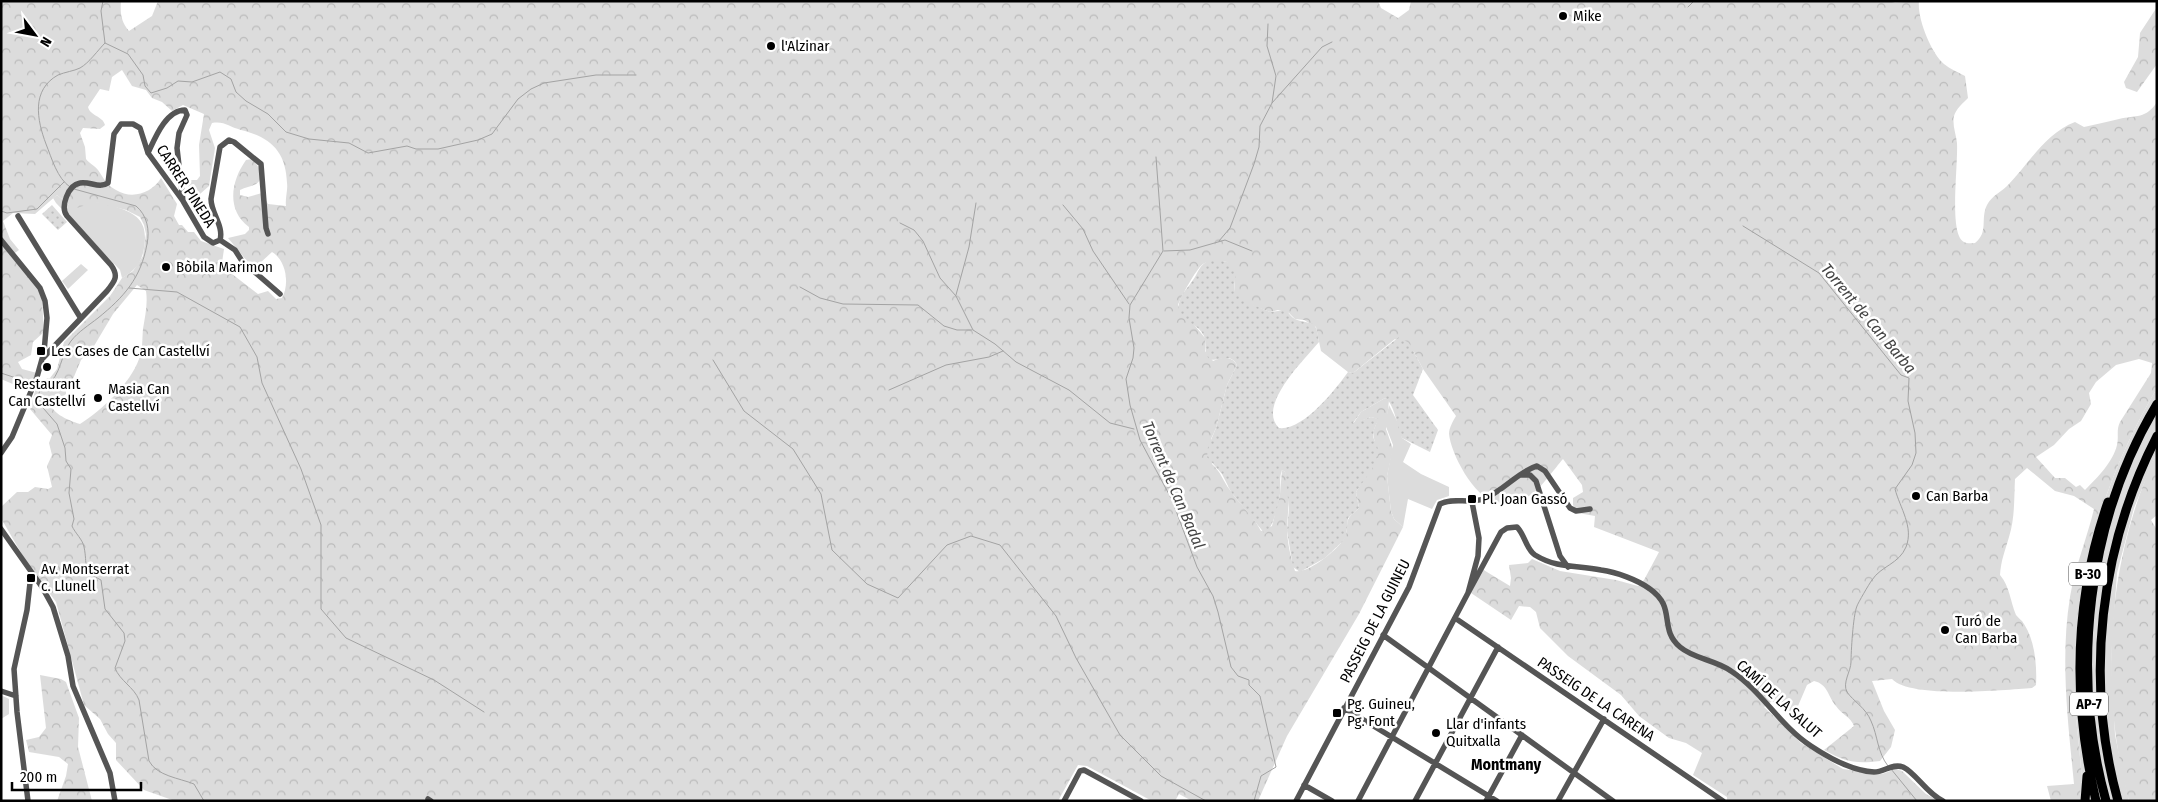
<svg xmlns="http://www.w3.org/2000/svg" width="2158" height="802" viewBox="0 0 2158 802" font-family="'Fira Sans Condensed',sans-serif">
  <style>
    .grass { fill: #dcdcdc }
    .forest { fill: url(#forest-crowns); fill-rule: evenodd }
    .garden { fill: url(#garden-dots) }
    .lines { fill: none; stroke-linecap: round; stroke-linejoin: round }
    .stream { stroke: #a3a3a3; stroke-width: 1 }
    .highway-casing { stroke: #dbdbdb; stroke-width: 11 }
    .minor { stroke: #555; stroke-width: 5.5 }
    .highway { stroke: #000; stroke-width: 9 }
    .poi-dot { fill: #000; stroke: #fff; stroke-width: 2 }
    .labels { text-anchor: middle; stroke-width: 5; stroke-linejoin: round; paint-order: stroke }
    .shield { fill: #fff; stroke: #4c4c4c; stroke-width: 1 }
    .shield-label { font-size: 14px; font-weight: bold; fill: #000 }
    .poi-label { font-size: 15px; fill: #000; stroke: #fff; text-anchor: start }
    .street-label { font-size: 15px; fill: #000; stroke: #fff }
    .water-label { font-size: 16px; font-style: italic; fill: #444; stroke: #fff }
    .neighbourhood-label { font-size: 16px; font-weight: bold; fill: #000; stroke: #fff }
  </style>
  <defs>
    <pattern id="forest-crowns" width="20" height="18" patternUnits="userSpaceOnUse" patternTransform="scale(1.25)"><rect width="20" height="18" fill="#dcdcdc"/><path d="M2 6a3 3 0 1 1 6 0M12 15a3 3 0 1 1 6 0" fill="none" stroke="#bbb"/></pattern>
    <pattern id="garden-dots" width="8" height="8" patternUnits="userSpaceOnUse" patternTransform="scale(1.25)"><rect width="8" height="8" fill="#dcdcdc"/><path d="M2 2h.1M6 6h.1" fill="none" stroke="#bbb" stroke-width="1.8" stroke-linecap="round"/></pattern>
  </defs>
  <rect width="100%" height="100%" fill="#fff"/>
  <!-- grass -->
  <path class="grass" d="M57,195L69,205C78,204 88,201 96,202C104,202 112,205 119,208C140,215 148,225 144,248C142,262 135,271 122,278L120,270L56,203L53,198Z
    M81,264L88,270L68,289L62,281Z
    M2157,388V452L2134,508L2117,573L2111,659L2115,735L2129,801H2082C2083,763 2075,725 2074,687C2073,581 2103,479 2157,388Z
    M1389,405L1398,423L1402,438L1411,444L1403,462L1421,474L1449,487V496L1437,500L1432,509L1408,499L1403,527L1394,519L1391,511L1387,476L1393,445L1385,424Z
    M1,695L9,699V714L1,719Z"/>
  <!-- forest -->
  <path class="forest" d="M1,1H121C120,13 121,22 129,31L152,16L158,1H1378L1381,8L1398,18L1409,10L1411,1H1889L1895,3L1919,1C1917,18 1931,53 1944,64C1950,69 1958,72 1965,76L1968,98C1963,103 1956,109 1954,116C1952,124 1956,134 1957,143C1958,165 1951,217 1959,236C1962,243 1967,244 1975,243C1989,232 1980,219 1987,205C1992,195 2002,192 2009,184C2029,163 2046,133 2075,122L2084,127C2096,124 2108,122 2119,119C2136,115 2146,119 2157,102V388C2103,479 2073,581 2074,687C2075,725 2083,763 2082,801H2051L2047,786L2074,784C2068,722 2060,659 2070,597C2075,567 2087,538 2094,509L2074,496L2055,491L2027,468L2015,479C2014,499 2015,518 2009,537C2005,551 2001,560 2000,575C2010,587 2010,601 2016,615C2018,618 2022,620 2024,624C2035,641 2037,665 2036,685L2032,688C2003,690 1911,699 1892,679L1872,681L1884,711L1895,730L1891,747L1880,761C1855,764 1846,762 1824,750L1854,726C1851,717 1841,714 1836,706C1828,697 1828,684 1814,681L1807,685L1795,713L1790,715L1772,701L1764,707L1801,743L1843,769L1882,774L1896,769L1902,771L1926,794L1939,801H1727V797L1693,775L1702,753L1686,743L1669,738L1639,716L1621,695L1568,656L1540,628L1536,612L1530,607L1519,606L1511,620L1471,593L1482,569L1510,586L1511,578L1509,565L1528,563L1532,559L1560,571L1616,580L1638,586L1644,580L1659,552L1594,527L1595,516L1578,513L1573,505V498L1583,492L1582,485L1563,459C1555,468 1539,491 1529,496C1521,500 1504,504 1495,502C1474,497 1451,454 1449,434C1449,428 1453,421 1456,416L1423,369L1414,352L1395,339L1353,373L1348,372L1321,351L1316,327L1304,320L1295,319L1289,313L1278,310L1270,312L1246,303L1235,293L1234,278L1227,262C1219,261 1210,260 1203,264C1196,269 1181,297 1178,305L1205,338V351L1213,361C1222,357 1231,355 1237,365L1227,385L1216,428L1211,439L1212,464C1221,472 1223,481 1230,490C1240,505 1253,515 1261,531L1272,526L1280,494L1282,470L1285,472C1291,491 1288,509 1287,528C1287,541 1291,559 1295,571C1308,574 1337,550 1344,539C1348,533 1346,526 1348,520C1350,515 1355,512 1359,508L1356,492L1377,457L1373,432L1378,419L1371,417L1353,424L1361,412L1385,398L1389,400L1386,429L1393,449L1387,476L1391,511L1394,519L1403,527L1359,614L1287,736L1258,801H1192L1179,794L1175,801H1152L1087,766L1078,765L1058,801H175L144,790L116,760V743L108,734L100,719L84,705L56,602L27,563L2,520L1,507L17,492H28L35,487L48,489L52,487L47,466L52,455L49,443L52,435L30,409L38,381L50,378L57,369L64,342L110,296L122,278L133,271L143,256L146,234L144,225L140,217L126,210L95,202L77,208L69,205L57,195L35,214L13,213L3,221L10,239L19,250L12,255L38,288L42,300L44,332L33,342L31,355L18,362L22,369L37,373L29,391L1,379ZM122,70L132,86L146,90L152,98L162,102L172,111L183,105L204,114L199,145L200,176L197,180H187L189,192L200,194L209,186L215,148L209,130L212,123C225,121 229,127 241,130C270,137 286,151 287,183C288,190 285,198 286,206L268,204L262,193L248,197L240,195V190C245,187 251,187 256,184C266,178 258,164 252,159L246,160C231,181 226,210 249,227V230L245,234L228,238L251,266L259,264L272,252C286,260 290,284 282,298L276,299L268,291L258,294L232,274L222,263L224,249L201,241L194,232H188L182,225H179L174,216L177,204L161,178C152,193 132,200 116,190C105,184 104,178 98,170C94,165 89,163 86,159L85,147L80,133L83,128L100,129L105,125C103,116 90,116 88,107L100,89L109,91L112,77ZM137,285L146,291C148,304 145,316 143,329C142,339 143,350 139,359C130,384 102,410 80,424C67,420 50,413 48,398L56,396L62,397L66,394V387L73,379L81,360L94,346L113,314ZM2139,359L2152,363L2151,373L2120,422C2116,430 2119,436 2117,445C2113,462 2097,478 2085,490L2080,485L2076,487L2065,478H2055L2036,457L2054,445L2069,429L2081,421L2091,404L2089,393L2096,382L2116,365Z
    M2157,7V64L2137,92L2126,88L2124,82L2138,57L2140,33Z
    M2157,452V515L2151,520L2157,530V801H2129C2098,686 2107,560 2157,452Z
    M40,675L61,679L66,682L79,718L78,747L92,801H57L66,776L68,764L59,757L29,752L26,740L39,737L46,728Z"/>
  <!-- garden -->
  <path class="garden" d="M52,205L67,222L58,230L42,214Z
    M1208,261C1218,260 1231,260 1237,270L1234,283L1235,292L1246,302L1270,312L1286,310C1289,313 1291,317 1295,319C1312,326 1316,317 1319,342C1305,359 1256,406 1279,428C1303,431 1335,390 1348,372L1353,373L1399,337L1409,343L1423,369L1413,395L1438,430L1430,452L1402,438C1397,428 1395,404 1385,398L1361,412L1353,423L1371,417L1379,419C1366,442 1379,439 1378,453C1377,466 1363,481 1356,492L1359,508L1348,518L1346,537L1343,541L1325,558L1300,572L1293,567L1287,531L1289,508L1285,472L1282,470C1279,477 1281,486 1280,494C1278,505 1274,526 1265,534L1231,492L1222,474L1207,457L1208,447L1216,428L1227,385L1237,365C1229,351 1219,363 1209,359C1203,351 1207,343 1204,336C1198,324 1187,323 1179,314C1176,297 1187,290 1195,277C1199,270 1200,265 1208,261Z"/>
  <g class="lines">
    <!-- stream -->
    <path class="stream" d="M1688,7L1694,1
      M105,43L128,54L143,75L145,86L151,93L167,88L178,81L192,82L220,72L231,79L236,92L246,101L268,114L286,132L309,139L349,143L368,153L407,146L416,149H438L478,140L492,134L518,99L531,89L544,83L596,75H636
      M1272,103L1322,47L1332,42
      M1156,157L1163,251L1130,305L1129,318L1134,348L1133,358L1126,379L1130,405L1140,440L1172,500L1197,567L1213,596L1218,612L1231,667L1238,676L1249,680V685L1260,696L1276,767L1261,776L1254,801
      M70,187C57,178 52,159 46,144C37,120 31,90 58,75C65,72 74,71 80,68C89,63 98,50 105,43L101,11L103,1
      M1063,205L1083,229L1093,251L1129,304
      M1,211L7,213L37,209L64,182
      M900,223L914,230L923,241L940,278L956,296L973,330L995,344L1016,362L1069,390L1110,423L1134,429
      M1743,226L1819,273L1901,375L1909,378L1908,401L1915,433L1916,453L1912,465L1895,489C1900,508 1914,527 1906,547C1899,564 1881,566 1872,580C1869,584 1858,603 1857,606C1853,615 1851,653 1851,662C1851,671 1842,683 1847,692C1853,701 1866,708 1871,721C1878,736 1877,752 1888,766
      M1219,241L1230,228L1254,164L1259,147L1260,126L1272,103L1276,76L1267,46L1268,24
      M1164,251L1190,250L1225,240L1252,251
      M800,287L820,298L843,304L918,305L944,326L957,330H972
      M129,288L177,292L240,327L257,357L262,383L301,469L321,525V609L346,638L434,680L484,712
      M956,295L969,247L976,203
      M713,360L744,411L793,449L821,494L832,550L867,584L898,598L947,545L971,536L1000,545L1056,616L1076,658L1120,735L1161,776L1206,801
      M1,373L31,383
      M37,385L46,386C62,375 60,355 71,341C78,332 89,325 98,318C124,297 141,278 147,244C150,230 147,215 136,206L74,189
      M41,386L37,401L57,424L65,448L66,461L71,469L69,493L74,519L72,526C75,533 83,540 84,547C88,565 81,570 101,580L105,609L124,633L125,641L115,668C120,681 134,687 139,700L149,761C157,776 179,778 194,784L204,801
      M889,390L946,365L989,357L1003,351
      M1891,769L1917,801"/>
    <defs>
      <path id="highway" d="M2085,801L2087,776
        M2096,801C2072,700 2074,600 2108,502
        M2106,801C2070,671 2087,521 2157,404
        M2118,801C2084,679 2100,547 2157,436"/>
    </defs>
    <!-- highway casing -->
    <use href="#highway" class="highway-casing"/>
    <!-- minor -->
    <path class="minor" d="M148,153C155,138 166,110 185,110L187,115L179,133L177,148L183,201
      M18,216L80,317
      M1,240L40,288L45,301L47,318L44,352L37,377L12,437L1,453
      M220,240C224,226 211,213 211,199L220,147L229,140L234,142L261,164L266,228L268,234
      M220,240L235,250L242,261L280,294
      M43,358L107,291C115,281 119,276 111,265L67,216C60,207 68,185 80,183C90,181 99,189 108,183L114,134L121,124H133L140,128L148,153L183,201L204,237L213,243L220,240
      M1522,475H1530L1536,481L1560,556L1568,567
      M1,529L42,587L53,607L68,656L73,686L110,773L115,801
      M1468,593L1501,532L1507,528L1517,527C1525,535 1526,549 1535,555C1558,569 1577,565 1601,570C1616,572 1638,580 1650,589C1677,608 1658,628 1680,647C1694,659 1716,660 1731,671C1762,691 1780,726 1811,746C1829,758 1852,771 1874,772C1884,772 1893,763 1903,767C1916,773 1926,793 1943,801
      M1455,618L1723,801
      M1383,635L1613,801
      M1,691L16,696
      M1344,708L1497,801
      M1304,785L1332,801
      M428,799L431,801
      M28,801L17,712L14,669L27,610L31,574
      M1064,801L1080,771L1084,770L1141,801
      M1296,801L1409,587L1440,504C1452,497 1469,504 1483,499C1503,492 1517,472 1537,466L1545,471L1570,508L1576,511L1590,509
      M1358,801L1468,593L1478,556L1479,538L1472,502
      M1415,801L1498,647
      M1486,801L1522,735
      M1558,801L1604,719"/>
    <!-- highway -->
    <use href="#highway" class="highway"/>
  </g>
  <!-- markers -->
  <g class="poi-dot">
    <circle cx="1563" cy="16" r="5"/>
    <circle cx="771" cy="46" r="5"/>
    <circle cx="166" cy="267" r="5"/>
    <rect x="36" y="346" width="10" height="10" rx="2.5"/>
    <circle cx="47" cy="367" r="5"/>
    <circle cx="98" cy="398" r="5"/>
    <circle cx="1916" cy="496" r="5"/>
    <rect x="1467" y="494" width="10" height="10" rx="2.5"/>
    <rect x="26" y="573" width="10" height="10" rx="2.5"/>
    <circle cx="1945" cy="630" r="5"/>
    <rect x="1332" y="708" width="10" height="10" rx="2.5"/>
    <circle cx="1436" cy="733" r="5"/>
  </g>
  <g class="labels">
    <!-- shield labels -->
    <g class="shield">
      <rect x="2069" y="562.5" width="38" height="23" rx="4"/>
      <rect x="2070" y="692.5" width="38" height="23" rx="4"/>
    </g>
    <g class="shield-label">
      <text x="2088" y="579">B-30</text>
      <text x="2089" y="709">AP-7</text>
    </g>
    <!-- poi labels -->
    <g class="poi-label">
      <text x="1573" y="21">Mike</text>
      <text x="781" y="51">l'Alzinar</text>
      <text x="176" y="272">Bòbila Marimon</text>
      <text x="51" y="356">Les Cases de Can Castellví</text>
      <text x="47" y="389" text-anchor="middle">Restaurant<tspan x="47" dy="17">Can Castellví</tspan></text>
      <text x="108" y="394">Masia Can<tspan x="108" dy="17">Castellví</tspan></text>
      <text x="1926" y="501">Can Barba</text>
      <text x="1482" y="504">Pl. Joan Gassó</text>
      <text x="41" y="574">Av. Montserrat<tspan x="41" dy="17">c. Llunell</tspan></text>
      <text x="1955" y="626">Turó de<tspan x="1955" dy="17">Can Barba</tspan></text>
      <text x="1347" y="709">Pg. Guineu,<tspan x="1347" dy="17">Pg. Font</tspan></text>
      <text x="1446" y="729">Llar d'infants<tspan x="1446" dy="17">Quitxalla</tspan></text>
    </g>
    <!-- street labels -->
    <g class="street-label">
      <text transform="translate(186 186) rotate(57)" y="5">CARRER PINEDA</text>
      <text transform="translate(1375 621) rotate(-63)" y="5">PASSEIG DE LA GUINEU</text>
      <text transform="translate(1596 699) rotate(34)" y="5">PASSEIG DE LA CARENA</text>
      <text transform="translate(1779 699) rotate(42)" y="5">CAMÍ DE LA SALUT</text>
    </g>
    <!-- water labels -->
    <g class="water-label">
      <text transform="translate(1869 318) rotate(50)" y="6">Torrent de Can Barba</text>
      <text transform="translate(1174 485) rotate(67)" y="6">Torrent de Can Badal</text>
    </g>
    <!-- neighbourhood labels -->
    <g class="neighbourhood-label">
      <text x="1506" y="770">Montmany</text>
    </g>
  </g>
  <!-- border -->
  <rect width="2158" height="802" fill="none" stroke="#000000" stroke-width="5"/>
  <!-- north arrow -->
  <g transform="translate(35 35) rotate(122)" stroke="#ffffff" stroke-width="4" paint-order="stroke">
  <path d="M0-4L9 19L0 12L-9 19Z" fill="#000000"/>
  <text y="-8" font-size="14" font-weight="bold" text-anchor="middle" fill="#000000">N</text>
  </g>
  <!-- scale -->
  <path d="M12 782v8h129v-8" fill="none" stroke="#000000" stroke-width="2.5"/>
  <text x="20" y="782" font-size="15" fill="#000000" stroke="#ffffff" stroke-width="4" paint-order="stroke">200 m</text>
</svg>
